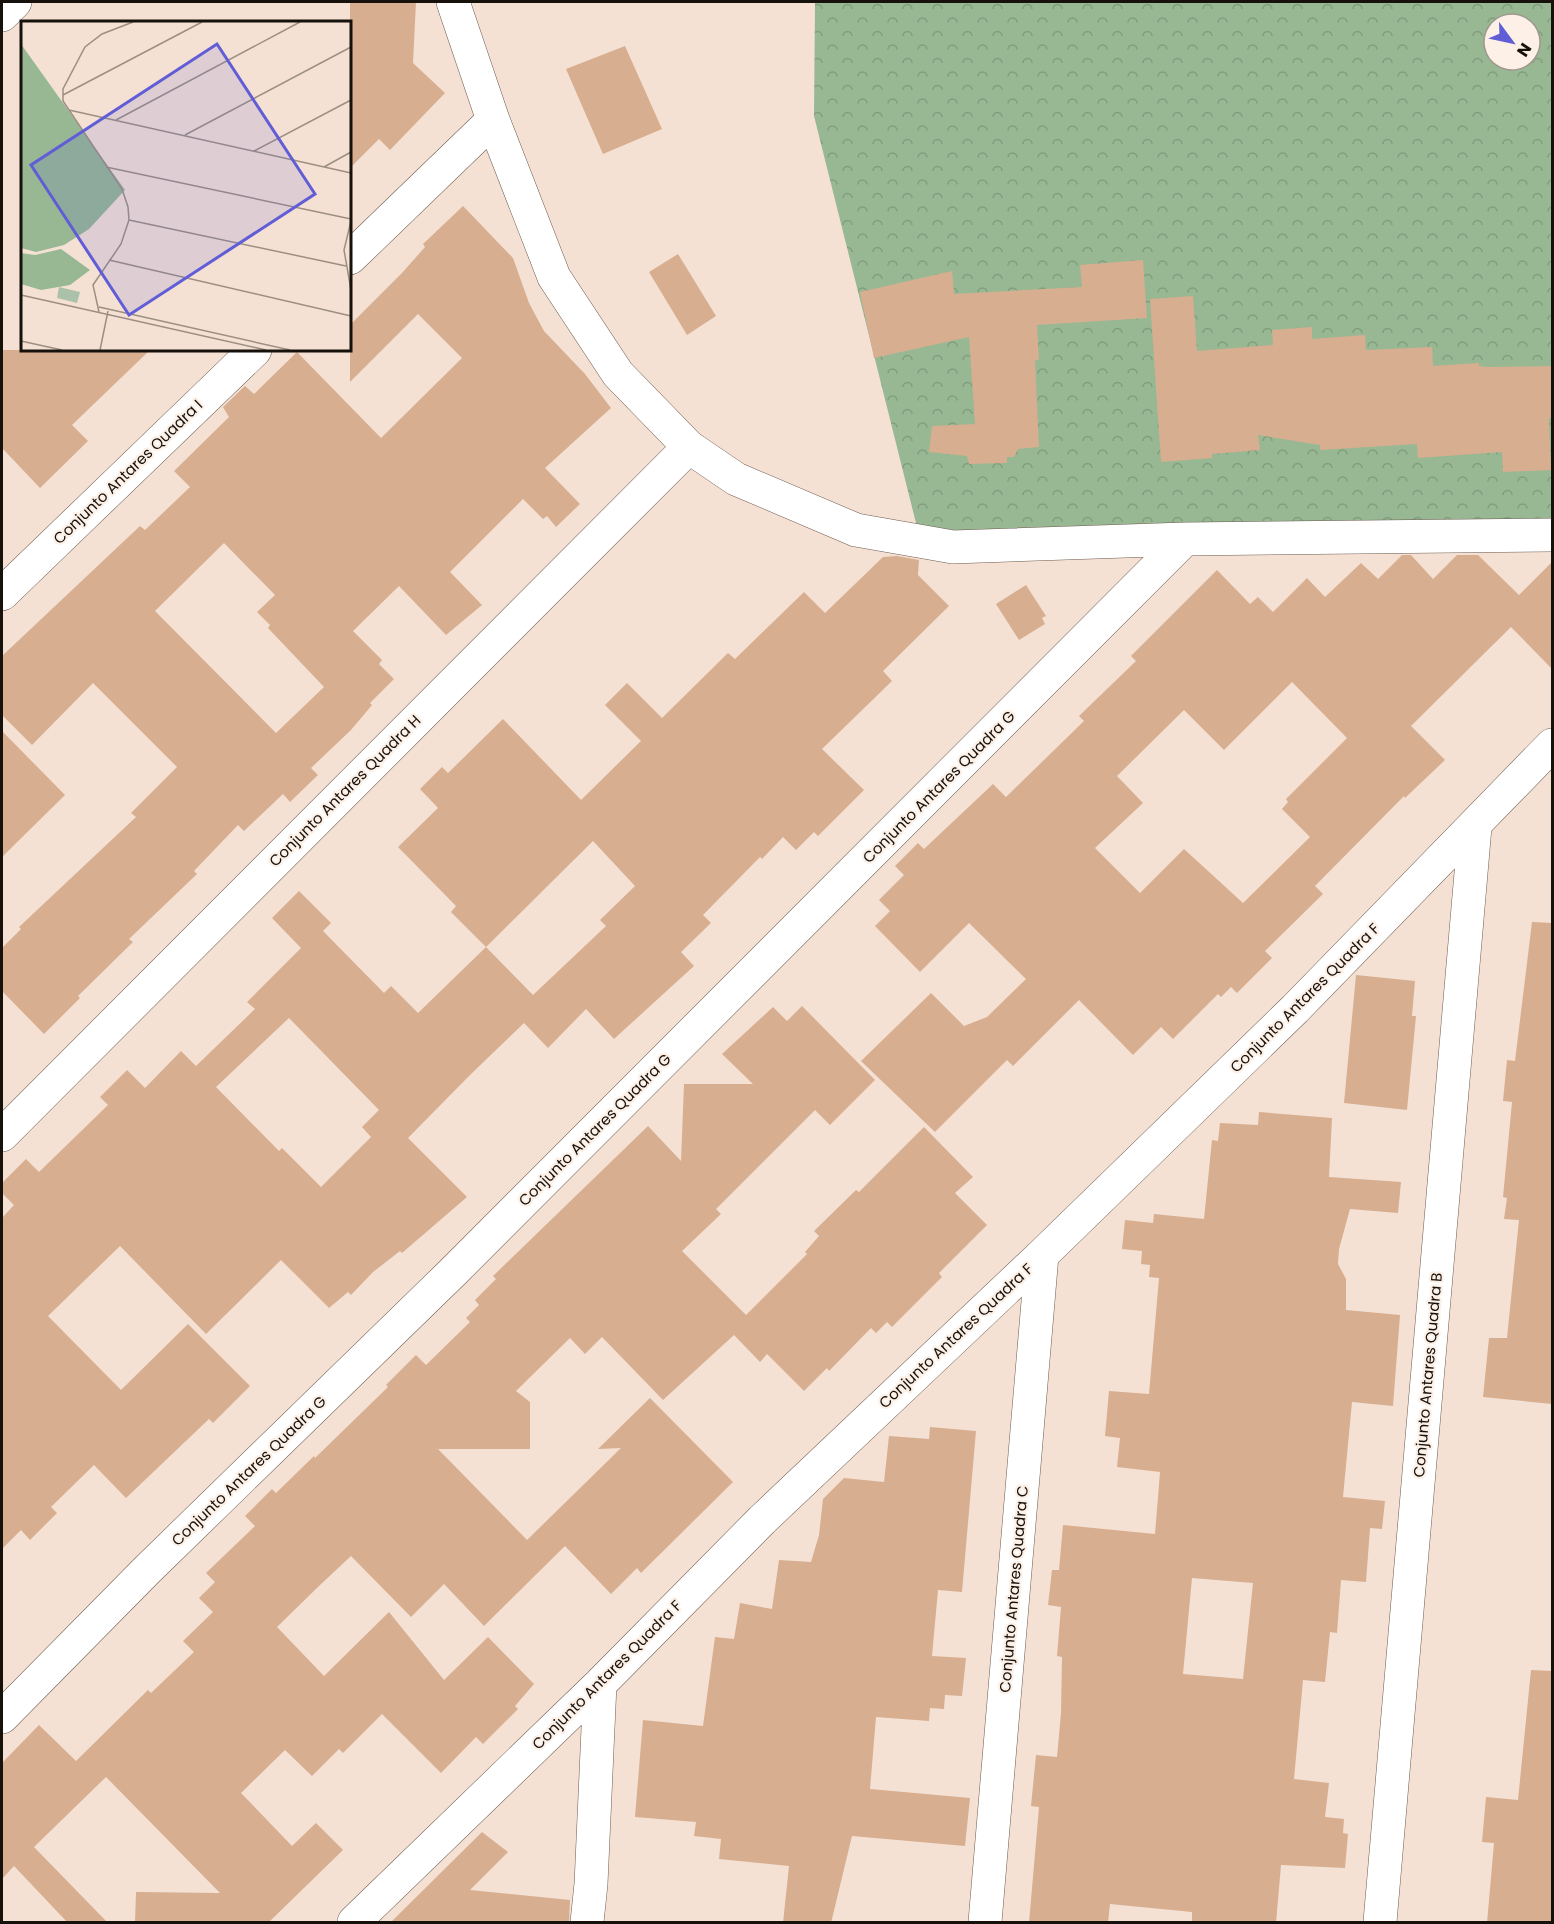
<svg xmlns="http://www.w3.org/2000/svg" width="1554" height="1924" viewBox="0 0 1554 1924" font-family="Poppins,sans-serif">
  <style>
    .forest { fill: url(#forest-crowns); fill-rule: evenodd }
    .building { fill: #d7ae90; fill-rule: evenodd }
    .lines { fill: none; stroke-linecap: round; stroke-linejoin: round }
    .street-casing { stroke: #6d5c50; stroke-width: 34 }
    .street { stroke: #fff; stroke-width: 33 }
    .labels { text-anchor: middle; stroke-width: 4.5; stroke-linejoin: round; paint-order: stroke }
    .street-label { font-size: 15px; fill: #17110c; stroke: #fcf0e7 }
    .inset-road { fill: none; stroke: #9c8e83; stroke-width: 1.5 }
    .view { fill: #605dd6; fill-opacity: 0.15; stroke: #605dd6; stroke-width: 3 }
    .inset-edge { fill: none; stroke: #17110c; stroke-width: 3 }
  </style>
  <defs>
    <pattern id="forest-crowns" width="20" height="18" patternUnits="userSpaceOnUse" patternTransform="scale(1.5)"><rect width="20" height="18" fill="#97b893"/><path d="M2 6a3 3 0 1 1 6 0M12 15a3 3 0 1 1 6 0" fill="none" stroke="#819d7e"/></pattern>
  </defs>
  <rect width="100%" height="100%" fill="#f5e1d3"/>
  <!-- forest -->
  <path class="forest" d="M815,2H1552V533L925,559L814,116ZM1494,24H1530V60H1494Z"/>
  <!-- building -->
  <path class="building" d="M350,2H416L413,63L445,93L390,150L379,139L350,168Z
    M625,46L662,129L603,154L566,69Z
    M463,206L513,258L529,303L544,331L585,374L611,408L545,468L580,504L556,527L547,516L543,519L523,499L450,572L482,605L446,635L399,586L353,631L382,660L379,664L394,679L370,703L372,705L351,730L311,768L318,775L290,802L283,794L244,831L238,825L194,871L197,874L129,939L133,942L78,996L80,998L44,1034L2,991V948L21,929L19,927L136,817L131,813L177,767L93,683L32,745L2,715V656L140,526L145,530L190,487L174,471L229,417L223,407L245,386L254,394L297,352L381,438L462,358L418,314L350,382V325L402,273L425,247L423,244ZM224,543L275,595L257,612L270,625L268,628L324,687L276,733L155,611Z
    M678,254L716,316L687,335L649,272Z
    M1143,260L1147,318L1037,325L1039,360H1035L1039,447L1018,449L1014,457H1007V463L969,464L967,456L929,452L932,426L975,424L969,337L874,358L860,292L952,271L954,294L1082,287L1080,265Z
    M1193,296L1197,351L1273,345L1272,330L1312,327V339L1365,335L1366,350L1432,347L1433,366L1479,363V366L1487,367L1552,366V418H1549L1551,470L1503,472L1502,452L1418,458L1417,444L1320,450V445L1258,435L1260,450L1212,454V458L1161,462L1150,299Z
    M2,350H150L72,425L88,441L40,488L2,448Z
    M1402,555H1411L1433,579L1457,555H1478L1519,595L1552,562V669L1511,627L1411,726L1445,760L1405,798L1404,796L1315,886L1323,894L1265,951L1272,958L1237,993L1231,987L1221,997L1218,994L1173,1039L1161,1027L1133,1055L1079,1000L1013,1066L1007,1060L935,1132L861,1061L931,993L964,1026L987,1017L1026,979L969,923L920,972L875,926L890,911L879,900L904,875L895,866L918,843L924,849L993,784L1006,797L1084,721L1079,716L1136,661L1131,656L1217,570L1250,604L1258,597L1273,612L1307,578L1325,597L1361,563L1378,579ZM1292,682L1347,738L1286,799L1288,802L1282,809L1310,837L1243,903L1184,849L1140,893L1095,848L1143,803L1117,776L1184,710L1224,750Z
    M897,556L919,560L918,575L949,606L883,671L892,681L822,749L864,790L818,836L814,832L796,850L783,837L762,859L760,857L703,915L711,923L681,952L694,966L614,1039L586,1009L548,1048L524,1023L469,1076L408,1138L467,1197L402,1253L400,1251L373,1272L351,1295L348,1292L329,1308L281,1260L206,1334L120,1246L48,1316L121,1390L188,1324L250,1386L213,1423L209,1419L126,1498L94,1465L51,1507L57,1513L30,1540L21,1530L2,1549V1218L14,1205L2,1193V1183L26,1159L39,1172L108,1105L100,1097L127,1070L145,1088L181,1051L196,1066L255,1009L247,1002L301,948L272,918L299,891L331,923L323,931L384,993L391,986L418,1013L486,947L451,912L456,906L398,847L438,808L420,789L442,767L448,773L503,719L581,800L641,741L605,705L627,683L662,718L728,653L735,659L804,592L825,613L883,557ZM593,841L635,886L600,920L606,926L533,995L486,947ZM289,1018L379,1110L362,1127L371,1137L321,1187L282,1148L279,1151L216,1087Z
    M1026,585L1046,616L1042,618L1045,624L1019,640L996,604Z
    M2,731L65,795L2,857Z
    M1532,922L1552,923V1404L1483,1397L1489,1338H1507L1519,1220L1504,1219L1507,1198L1503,1197L1512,1102L1503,1101L1507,1060L1515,1061Z
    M1356,975L1415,981L1412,1016H1416L1407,1110L1344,1103Z
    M802,1006L875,1080L830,1125L815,1110L716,1209L721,1214L682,1251L746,1315L807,1254L805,1252L819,1236L814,1231L856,1190L859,1192L924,1127L973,1177L955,1193L987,1225L939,1273L942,1277L892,1327L887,1322L876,1333L871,1328L829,1371L827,1368L804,1391L767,1354L760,1362L734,1335L663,1400L602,1337L585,1354L570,1338L516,1391L530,1402V1449H438L527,1540L621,1448L598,1449L650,1398L733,1482L641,1573L637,1568L611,1594L565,1546L484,1626L444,1584L411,1617L351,1556L319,1586L277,1627L324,1676L389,1612L444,1680L488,1637L534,1684L515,1706L518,1709L483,1744L476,1737L441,1773L382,1714L343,1753L339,1749L312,1776L285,1750L241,1793L292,1846L316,1823L343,1850L268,1923H135L136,1892L220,1893L106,1777L34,1847L108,1923H68L14,1866L2,1879V1763L39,1725L76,1761L148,1690L151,1693L194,1652L183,1641L213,1612L199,1598L215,1582L206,1573L255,1526L245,1516L272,1489L276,1493L314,1456L315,1458L388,1387L386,1385L416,1355L426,1365L470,1322L466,1318L479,1305L475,1300L496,1279L493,1276L648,1126L681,1161L684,1084H753L722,1054L773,1007L787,1021Z
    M1259,1112L1332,1118L1329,1177L1401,1182L1398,1213L1350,1209L1339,1249L1338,1264L1346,1279V1310L1400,1315L1393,1406L1352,1402L1343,1497L1385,1501L1382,1529L1370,1528L1366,1582L1341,1580L1337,1633L1330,1632L1325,1682L1303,1680L1294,1779L1329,1783L1325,1817L1344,1819L1343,1833L1348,1834L1345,1868L1281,1865L1276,1923H1192V1912L1110,1904L1108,1923H1029L1039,1807L1031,1806L1036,1755L1057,1757L1061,1713L1062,1657L1057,1656L1061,1607L1048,1605L1052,1570H1059L1063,1525L1155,1534L1160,1472L1117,1467L1120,1438L1105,1436L1109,1391L1149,1394L1159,1278L1149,1277L1150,1265L1141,1264L1142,1251L1122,1249L1125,1220L1153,1223L1154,1214L1204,1219L1212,1140L1218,1141L1220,1123L1258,1125ZM1192,1578L1253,1583L1243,1679L1183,1674Z
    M930,1427L976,1431L962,1592L938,1590L932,1656L966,1658L962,1696L945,1695L944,1709L930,1708L929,1721L876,1717L870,1789L970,1798L965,1846L852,1836L831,1923H783L789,1866L719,1859L721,1839L694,1836L696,1822L635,1817L643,1720L703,1726L715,1637L734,1639L740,1603L772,1609L779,1560L811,1562L819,1535L823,1499L844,1478L884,1482L889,1436L929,1439Z
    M1531,1670L1552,1671V1923H1487L1494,1843L1482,1842L1486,1797L1518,1800Z
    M482,1832L508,1852L470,1890L570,1900L569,1923H390Z"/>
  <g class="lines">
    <defs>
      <path id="street" d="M453,2L493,120L554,277L618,374L689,447L736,479L856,530L953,547L1185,539L1552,535
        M2,15L15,2
        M350,258L493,120
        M2,594L255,350
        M2,1135L689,447
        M2,1717L147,1570L453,1272L1185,539
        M354,1922L600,1684L762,1520L1042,1255L1295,1009L1552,745
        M587,1922L591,1884L600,1684
        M985,1922L1042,1255
        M1380,1922L1475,827"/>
    </defs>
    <!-- street casing -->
    <use href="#street" class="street-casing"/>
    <!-- street -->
    <use href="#street" class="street"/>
  </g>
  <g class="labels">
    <!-- street labels -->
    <g class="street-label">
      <text transform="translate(128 472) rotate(-44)" y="5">Conjunto Antares Quadra I</text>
      <text transform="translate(939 787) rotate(-45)" y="5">Conjunto Antares Quadra G</text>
      <text transform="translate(345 791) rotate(-45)" y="5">Conjunto Antares Quadra H</text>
      <text transform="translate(1305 998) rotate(-45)" y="5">Conjunto Antares Quadra F</text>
      <text transform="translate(595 1130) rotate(-45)" y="5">Conjunto Antares Quadra G</text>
      <text transform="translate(956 1336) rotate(-43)" y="5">Conjunto Antares Quadra F</text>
      <text transform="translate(1428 1375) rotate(-85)" y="5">Conjunto Antares Quadra B</text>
      <text transform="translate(249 1471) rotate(-44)" y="5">Conjunto Antares Quadra G</text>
      <text transform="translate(1014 1589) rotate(-85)" y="5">Conjunto Antares Quadra C</text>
      <text transform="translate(607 1675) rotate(-45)" y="5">Conjunto Antares Quadra F</text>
    </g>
  </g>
  <!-- overview -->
  <g transform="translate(21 21)">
    <rect width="330" height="330" fill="#f5e1d3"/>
    <path d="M0,23L104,169L68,208L43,224L15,231L0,227ZM40,228L69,249L49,264L20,269L0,263V232L14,234Z" fill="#97b893"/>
    <path d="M38,266L59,271L56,282L36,277Z" fill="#acc1a9"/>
    <path class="inset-road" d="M42,74L181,1M48,89L330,152M95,99L279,1M164,114L330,26M233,130L330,79M85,146L330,198M303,146L330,131M108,199L325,245M330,200L323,229L330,269M88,239L330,295M0,274L245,329M78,286L269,329M78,291L72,264L100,223L108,199L107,186L101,168L42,80V68L64,26L81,13L112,1M0,320L41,329M79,329L87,290"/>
    <path class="view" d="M196,23L294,173L108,294L10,144Z"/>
    <rect width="330" height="330" class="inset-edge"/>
  </g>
  <!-- border -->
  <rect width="1554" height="1924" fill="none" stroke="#17110c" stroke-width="6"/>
  <!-- north arrow -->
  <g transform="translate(1512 42) rotate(123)"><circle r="28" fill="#fcf0e7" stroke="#a0978f" stroke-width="1.5"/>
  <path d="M0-4.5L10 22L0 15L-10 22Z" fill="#605dd6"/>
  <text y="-9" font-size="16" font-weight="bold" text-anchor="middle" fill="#17110c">N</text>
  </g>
</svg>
